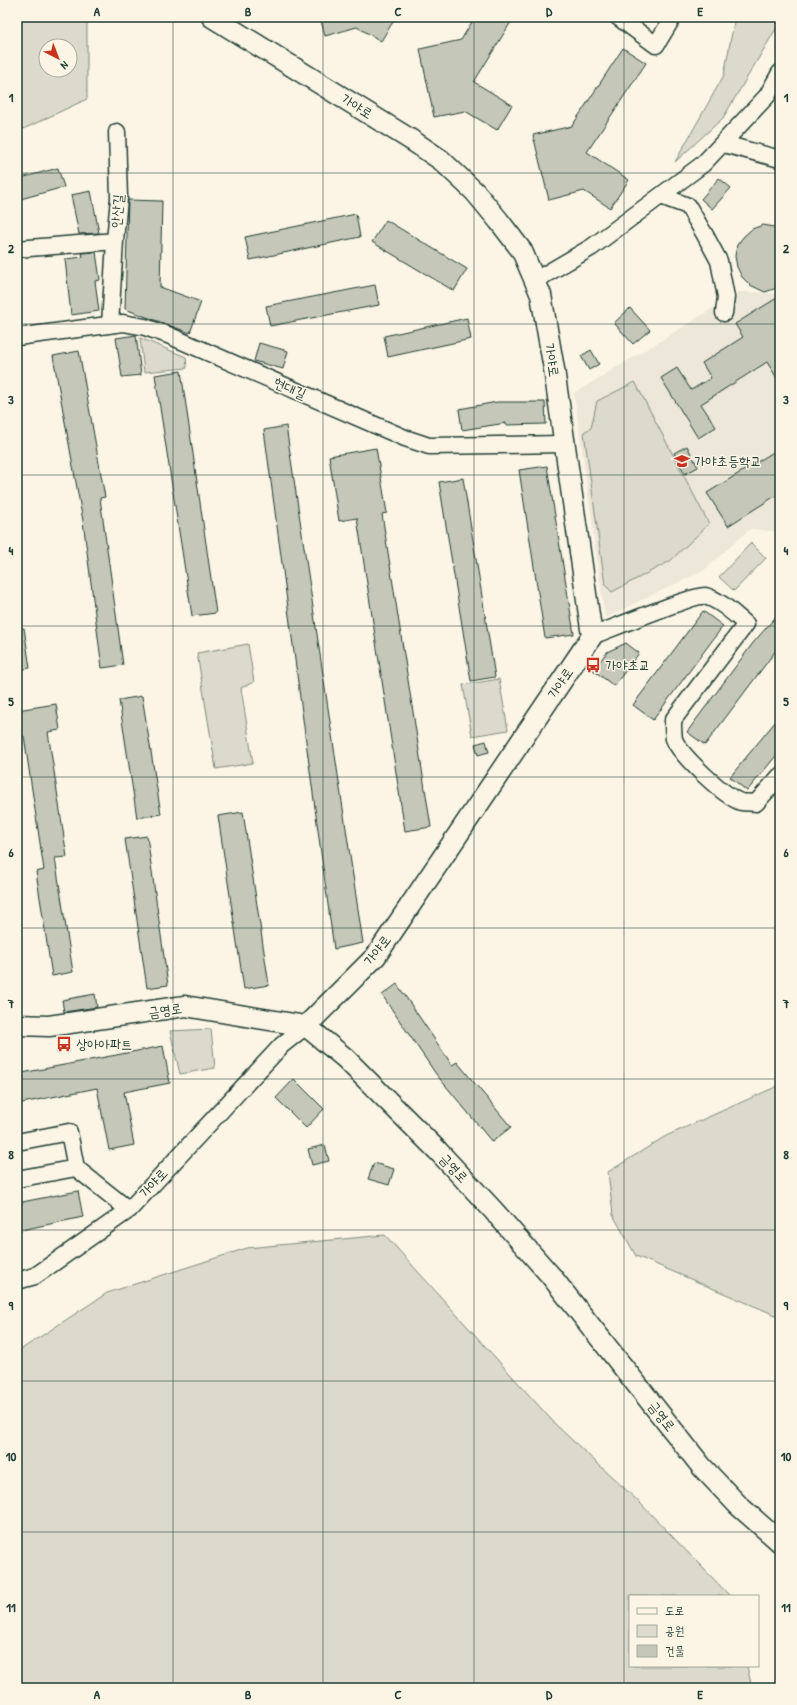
<svg xmlns="http://www.w3.org/2000/svg" width="797" height="1705" viewBox="0 0 797 1705" font-family="'Patrick Hand','Poor Story',sans-serif">
  <style>
    .built { fill: #ece7d8 }
    .green { fill: #dcdacc; stroke: #7e8c80; fill-rule: evenodd }
    .building { fill: #c5c7b9; stroke: #1f3d34 }
    .lines { fill: none; stroke-linecap: round; stroke-linejoin: round }
    .minor-casing { stroke: #1f3d34; stroke-width: 19 }
    .tertiary-casing { stroke: #1f3d34; stroke-width: 23 }
    .minor { stroke: #fcf5e5; stroke-width: 16 }
    .tertiary { stroke: #fcf5e5; stroke-width: 20 }
    .grid { fill: none; stroke: #1f3d34; stroke-width: 1; stroke-opacity: 0.55 }
    .labels { text-anchor: middle; stroke-width: 3; stroke-linejoin: round; paint-order: stroke }
    .street-label { font-size: 14px; fill: #1f3d34; stroke: #fcf5e5 }
    .poi-label { font-size: 14px; fill: #1f3d34; stroke: #fcf5e5; text-anchor: start }
    .neatline { fill: none; stroke: #1f3d34; stroke-width: 1.5 }
    .grid-label { font-size: 13px; text-anchor: middle; font-weight: bold; fill: #1f3d34 }
  </style>
  <rect width="100%" height="100%" fill="#fcf5e5"/>
  <filter id="ink" filterUnits="userSpaceOnUse"><feTurbulence type="fractalNoise" baseFrequency=".025" numOctaves="2"/><feDisplacementMap in="SourceGraphic" scale="8" xChannelSelector="R" yChannelSelector="G"/><feConvolveMatrix kernelMatrix="1 2 1 2 8 2 1 2 1" color-interpolation-filters="sRGB"/></filter>
  <g filter="url(#ink)">
    <!-- built -->
    <path class="built" d="M738,292L780,293V532L750,529L704,570L605,618L574,393L677,331Z"/>
    <!-- green -->
    <path class="green" d="M17,17H87V99L17,132ZM46,46H70V70H46Z
      M735,17H780V22L723,118L675,162L724,75Z
      M140,338L186,357L187,368L144,372Z
      M635,382L709,524L670,561L612,592L605,585L584,432L591,428L597,401Z
      M751,543L766,558L734,591L719,577Z
      M248,644L254,682L241,688L253,763L216,769L197,653Z
      M499,679L508,730L472,736L463,685Z
      M211,1029L215,1068L180,1074L170,1031Z
      M780,1085V1317L636,1256L613,1215L608,1172L666,1136Z
      M385,1235L557,1426L638,1501L730,1596H630V1666H747L752,1688H17V1352L107,1293L247,1248Z"/>
    <!-- building -->
    <path class="building" d="M320,17H396L381,41L357,27L325,36Z
      M475,17H514L474,82L512,105L497,130L465,111L434,117L420,49L461,40Z
      M623,48L646,63L587,152L629,180L610,208L584,191L549,200L533,135L572,126Z
      M58,168L64,187L17,200V179Z
      M719,178L731,188L712,209L701,199Z
      M91,191L99,233L79,234L71,195Z
      M128,200L162,201L160,287L201,302L190,333L125,309Z
      M356,214L360,237L250,260L245,237Z
      M386,220L467,269L454,291L372,242Z
      M763,225L780,228V287L765,292L750,285L742,277L737,267L735,256L737,245L744,236L752,229Z
      M96,252L100,280L95,281L99,311L71,315L65,259L83,257L82,253Z
      M375,285L379,305L270,326L266,306Z
      M780,296V383L767,362L701,404L716,427L698,438L661,378L677,368L691,390L711,378L702,363L743,337L735,324Z
      M630,308L650,330L633,344L614,323Z
      M467,318L471,339L388,357L384,336Z
      M136,335L141,375L122,377L116,338Z
      M259,343L288,351L283,369L254,361Z
      M591,350L599,364L589,370L581,356Z
      M79,351L105,497L100,498L123,665L102,668L83,521L53,356Z
      M181,371L216,613L192,616L155,375Z
      M497,402H545L546,424L506,425V423L462,430L459,409Z
      M286,426L363,943L334,949L264,430Z
      M687,446L698,467L685,474L674,453Z
      M376,448L387,513L382,514L431,827L405,831L357,518L339,521L329,456Z
      M780,448V493L728,526L707,493Z
      M547,466L574,634L545,638L519,470Z
      M463,478L495,677L471,681L439,482Z
      M703,611L723,626L653,720L633,705Z
      M780,612V645L705,745L687,732L753,643Z
      M24,628L30,668L17,670V629Z
      M626,643L639,653L614,686L593,670L607,652Z
      M142,696L161,814L137,818L119,700Z
      M56,704L60,730L48,732L67,857L55,858L73,972L52,976L36,872L44,870L24,736L17,738V710Z
      M780,716V751L747,791L730,777Z
      M486,741L489,752L478,755L475,744Z
      M243,812L269,985L244,989L218,816Z
      M147,836L168,985L147,988L125,839Z
      M397,984L452,1065L457,1062L511,1127L492,1142L436,1074L382,995Z
      M95,994L97,1007L64,1012L62,1000Z
      M163,1046L170,1083L124,1092L134,1145L109,1150L97,1088L17,1104V1074Z
      M294,1079L324,1109L306,1128L276,1098Z
      M325,1145L329,1161L312,1165L308,1149Z
      M374,1163L394,1169L389,1185L368,1179Z
      M78,1191L83,1217L17,1231V1203Z"/>
    <g class="lines">
      <defs>
        <path id="minor" d="M618,17L656,45L673,17
          M724,144L780,159
          M661,196L688,206L705,235L719,261L726,297L724,313
          M17,249L115,241L119,198L117,132
          M534,281L592,247L703,164L767,96L780,73
          M110,325L115,241
          M17,337L123,323L145,327L168,335L405,438L429,446L564,444
          M592,636C608,630 696,594 705,596C720,600 734,614 746,624L673,720C673,726 673,733 674,739C680,755 725,797 741,802C746,803 752,802 756,803L780,776
          M17,1142L69,1132L76,1168
          M17,1179L76,1168L129,1210
          M17,1281L35,1276L129,1210L282,1045L306,1026"/>
        <path id="tertiary" d="M212,17L413,141L441,160L475,192L499,221L522,251L541,295L554,369L592,636L376,956L306,1026
          M17,1025L49,1026L185,1006L306,1026L345,1058L438,1151L493,1210L551,1276L702,1467L739,1506L780,1542"/>
      </defs>
      <!-- minor casing -->
      <use href="#minor" class="minor-casing"/>
      <!-- tertiary casing -->
      <use href="#tertiary" class="tertiary-casing"/>
      <!-- minor -->
      <use href="#minor" class="minor"/>
      <!-- tertiary -->
      <use href="#tertiary" class="tertiary"/>
    </g>
  </g>
  <!-- grid -->
  <path class="grid" d="M173,17V1688M323,17V1688M474,17V1688M624,17V1688M17,173H780M17,324H780M17,475H780M17,626H780M17,777H780M17,928H780M17,1079H780M17,1230H780M17,1381H780M17,1532H780"/>
  <!-- icons -->
  <defs>
    <symbol id="school-bare" viewBox="-9 -9 18 18"><path d="M0-5L7-2L0 1L-7-2ZM-4 1L0 2.5L4 1V4Q0 6-4 4Z" fill="#c8321e" stroke="#fcf5e5" stroke-width="2.5" paint-order="stroke"/></symbol>
    <symbol id="bus-bare" viewBox="-9 -9 18 18"><path d="M-5-6H5V4H4V6H2V4H-2V6H-4V4H-5ZM-3.5-4V0h7V-4ZM-3.5 1.2v1.5H-2V1.2ZM2 1.2v1.5H3.5V1.2Z" fill="#c8321e" stroke="#fcf5e5" stroke-width="2.5" paint-order="stroke"/></symbol>
  </defs>
  <g fill-rule="evenodd">
    <use href="#school-bare" x="671" y="450" width="22" height="22"/>
    <use href="#bus-bare" x="582" y="654" width="22" height="22"/>
    <use href="#bus-bare" x="53" y="1033" width="22" height="22"/>
  </g>
  <g class="labels">
    <!-- street labels -->
    <g class="street-label">
      <text transform="translate(357 106) rotate(32)" y="5">가야로</text>
      <text transform="translate(117 211) rotate(-86)" y="5">안산길</text>
      <text transform="translate(552 360) rotate(81)" y="5">가야로</text>
      <text transform="translate(290 388) rotate(23)" y="5">현대길</text>
      <text transform="translate(560 683) rotate(-56)" y="5">가야로</text>
      <text transform="translate(377 950) rotate(-52)" y="5">가야로</text>
      <text transform="translate(165 1010) rotate(-8)" y="5">금영로</text>
      <text transform="translate(454 1168) rotate(47)" y="5">금영로</text>
      <text transform="translate(153 1183) rotate(-47)" y="5">가야로</text>
      <text transform="translate(662 1416) rotate(52)" y="5">금영로</text>
    </g>
    <!-- poi labels -->
    <g class="poi-label">
      <text x="694" y="466">가야초등학교</text>
      <text x="605" y="670">가야초교</text>
      <text x="76" y="1049">상아아파트</text>
    </g>
  </g>
  <!-- margin -->
  <rect width="797" height="1705" fill="none" stroke="#fcf5e5" stroke-width="44"/>
  <!-- legend -->
  <rect x="629" y="1595" width="130" height="72" fill="#fcf5e5" stroke="#a4ab9e"/>
  <rect x="637" y="1608" width="20" height="6" fill="#fcf5e5" stroke="#a4ab9e"/>
  <text x="665" y="1615" font-size="12" fill="#1f3d34">도로</text>
  <rect x="637" y="1625" width="20" height="12" fill="#dcdacc" stroke="#a4ab9e"/>
  <text x="665" y="1635" font-size="12" fill="#1f3d34">공원</text>
  <rect x="637" y="1645" width="20" height="12" fill="#c5c7b9" stroke="#a4ab9e"/>
  <text x="665" y="1655" font-size="12" fill="#1f3d34">건물</text>
  <!-- north arrow -->
  <g transform="translate(58 58) rotate(138)"><circle r="19" fill="#fcf5e5" stroke="#a4ab9e"/>
  <path d="M0-3L7 15L0 10L-7 15Z" fill="#c8321e"/>
  <text y="-6" font-size="11" font-weight="bold" text-anchor="middle" fill="#1f3d34">N</text>
  </g>
  <rect x="22" y="22" width="753" height="1661" class="neatline"/>
  <g class="grid-label">
    <text x="97" y="16">A</text>
    <text x="248" y="16">B</text>
    <text x="398" y="16">C</text>
    <text x="549" y="16">D</text>
    <text x="700" y="16">E</text>
    <text x="11" y="102">1</text>
    <text x="786" y="102">1</text>
    <text x="11" y="253">2</text>
    <text x="786" y="253">2</text>
    <text x="11" y="404">3</text>
    <text x="786" y="404">3</text>
    <text x="11" y="555">4</text>
    <text x="786" y="555">4</text>
    <text x="11" y="706">5</text>
    <text x="786" y="706">5</text>
    <text x="11" y="857">6</text>
    <text x="786" y="857">6</text>
    <text x="11" y="1008">7</text>
    <text x="786" y="1008">7</text>
    <text x="11" y="1159">8</text>
    <text x="786" y="1159">8</text>
    <text x="11" y="1310">9</text>
    <text x="786" y="1310">9</text>
    <text x="11" y="1461">10</text>
    <text x="786" y="1461">10</text>
    <text x="11" y="1612">11</text>
    <text x="786" y="1612">11</text>
    <text x="97" y="1699">A</text>
    <text x="248" y="1699">B</text>
    <text x="398" y="1699">C</text>
    <text x="549" y="1699">D</text>
    <text x="700" y="1699">E</text>
  </g>
</svg>
